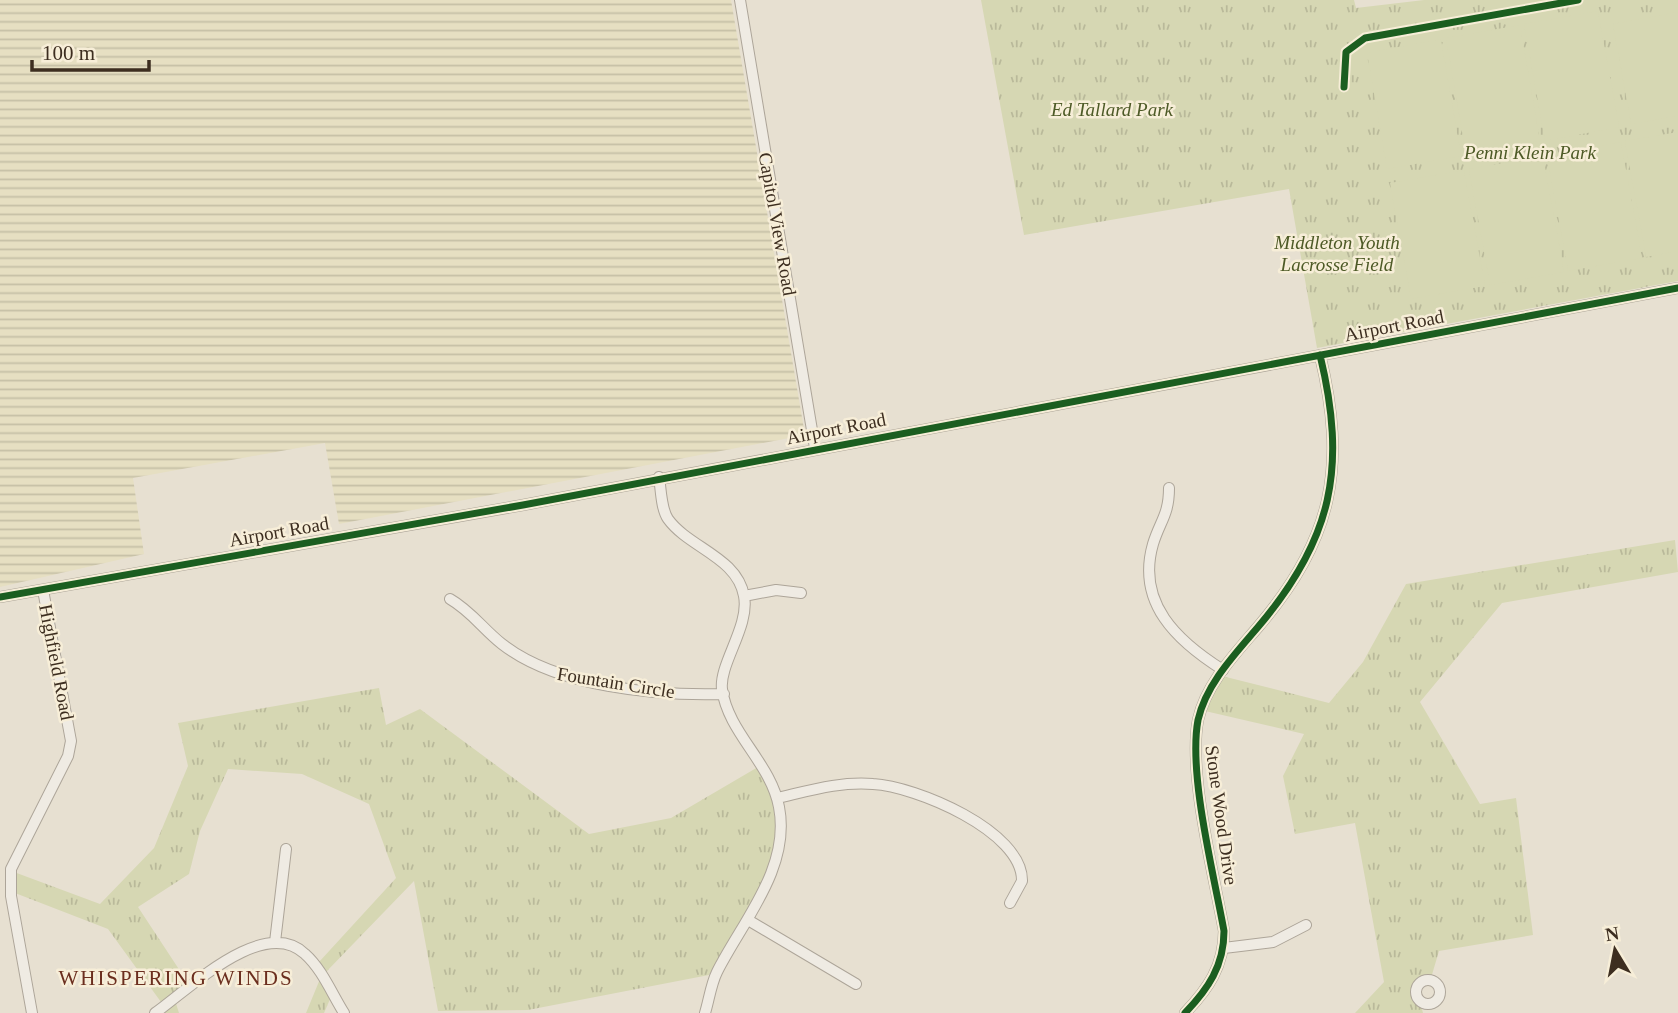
<svg xmlns="http://www.w3.org/2000/svg" width="1678" height="1013" viewBox="0 0 1678 1013" font-family="'Times New Roman',serif">
  <style>
    .farmland { fill: url(#farmland-rules) }
    .grass { fill: url(#grass-tufts) }
    .pitch { fill: #d6d7b3 }
    .lines { fill: none; stroke-linecap: round; stroke-linejoin: round }
    .minor-casing { stroke: #ada599; stroke-width: 12 }
    .minor { stroke: #efebe3; stroke-width: 10 }
    .cycleway-casing { stroke: #f7eed8; stroke-width: 11 }
    .cycleway { stroke: #1b5e20; stroke-width: 7 }
    .labels { text-anchor: middle; stroke-width: 5; stroke-linejoin: round; paint-order: stroke }
    .park-label { font-size: 19px; font-style: italic; fill: #4d5a26; stroke: #f7eed8 }
    .street-label { font-size: 19px; fill: #3d2e20; stroke: #f7eed8 }
    .neighbourhood-label { font-size: 21px; letter-spacing: 2px; fill: #6b2e1e; stroke: #f7eed8 }
  </style>
  <defs>
    <pattern id="farmland-rules" width="6" height="5" patternUnits="userSpaceOnUse" patternTransform="scale(1.75)"><rect width="6" height="5" fill="#e6dfc2"/><path d="M0 2.5h6" fill="none" stroke="#c6c0a6"/></pattern>
    <pattern id="grass-tufts" width="24" height="20" patternUnits="userSpaceOnUse" patternTransform="scale(1.75)"><rect width="24" height="20" fill="#d6d7b3"/><path d="M3 7l-1-3M5 7V3M7 7l1-3M15 17l-1-3M17 17v-4M19 17l1-3" fill="none" stroke="#b9b99a"/></pattern>
  </defs>
  <rect width="100%" height="100%" fill="#e7e0d1"/>
  <!-- farmland -->
  <path class="farmland" d="M0,0H731L805,435L339,524L325,443L133,478L144,554L0,587Z"/>
  <!-- grass -->
  <path class="grass" d="M981,0H1354L1356,8L1424,0H1678V281L1317,348L1289,189L1024,235Z
    M1675,540L1678,572L1502,603L1420,702L1480,804L1516,798L1533,935L1439,951L1431,978L1421,979L1412,988L1413,998L1421,1006L1423,1013H1355L1384,982L1355,823L1295,834L1283,776L1304,734L1205,711L1222,676L1329,703L1363,662L1406,584Z
    M379,688L386,725L420,709L589,834L671,818L758,767C762,777 768,787 771,797C791,860 739,924 709,975L528,1010L438,1011L414,881L326,972L319,962L396,878L369,804L302,774L228,769L200,831L189,874L138,907L188,983L173,994L179,1013H161V1002L108,929L15,893L14,872L100,904L154,848L188,766L178,723Z
    M320,979L331,997L324,1013H306Z"/>
  <!-- pitch -->
  <path class="pitch" d="M1598,11L1619,127L1545,141L1524,24Z
    M1678,12V116L1631,124L1613,24Z
    M1520,25L1540,141L1466,155L1446,38Z
    M1441,39L1461,156L1387,169L1367,53Z
    M1678,132V251L1646,257L1625,141Z
    M1621,142L1642,258L1568,271L1547,155Z
    M1543,156L1564,272L1490,285L1469,169Z
    M1464,170L1485,286L1411,299L1390,183Z"/>
  <g class="lines">
    <defs>
      <path id="minor" d="M740,0L815,448
        M659,477C661,489 661,509 668,519C689,548 737,557 744,596C750,626 719,664 722,689C728,733 771,763 779,807C791,868 742,922 717,972C711,984 709,1000 705,1013
        M1169,488C1169,515 1160,521 1153,544C1136,603 1177,641 1223,670
        M744,596L776,590L801,593
        M0,597L523,505L1678,288
        M450,599C471,611 483,629 502,644C557,687 656,696 724,694
        M777,798C808,791 841,781 873,784C915,786 1023,831 1022,881L1010,903
        M748,920L856,984
        M275,942L286,849
        M1224,948L1273,942L1306,925
        M1416 992a12 12 0 1 1 24 0a12 12 0 1 1-24 0Z
        M32,1013L11,896V869L68,756L71,741L43,590
        M155,1013C189,989 264,915 305,954C322,969 332,994 344,1013
        M1185,1013C1208,989 1224,966 1224,931C1214,875 1188,774 1198,720C1206,684 1235,654 1258,627C1333,539 1347,467 1320,355"/>
    </defs>
    <!-- minor casing -->
    <use href="#minor" class="minor-casing"/>
    <!-- minor -->
    <use href="#minor" class="minor"/>
    <defs>
      <path id="cycleway" d="M1344,87L1346,52L1365,38L1578,0
        M0,597L523,505L1678,288
        M1185,1013C1208,989 1224,966 1224,931C1214,875 1188,774 1198,720C1206,684 1235,654 1258,627C1333,539 1347,467 1320,355"/>
    </defs>
    <!-- cycleway casing -->
    <use href="#cycleway" class="cycleway-casing"/>
    <!-- cycleway -->
    <use href="#cycleway" class="cycleway"/>
  </g>
  <g class="labels">
    <!-- park labels -->
    <g class="park-label">
      <text x="1112" y="116">Ed Tallard Park</text>
      <text x="1530" y="159">Penni Klein Park</text>
      <text x="1337" y="249">Middleton Youth<tspan x="1337" dy="22">Lacrosse Field</tspan></text>
    </g>
    <!-- street labels -->
    <g class="street-label">
      <text transform="translate(778 224) rotate(80)" y="7">Capitol View Road</text>
      <text transform="translate(1394 325) rotate(-11)" y="7">Airport Road</text>
      <text transform="translate(836 428) rotate(-11)" y="7">Airport Road</text>
      <text transform="translate(279 531) rotate(-10)" y="7">Airport Road</text>
      <text transform="translate(57 662) rotate(79)" y="7">Highfield Road</text>
      <text transform="translate(616 682) rotate(9)" y="7">Fountain Circle</text>
      <text transform="translate(1222 815) rotate(82)" y="7">Stone Wood Drive</text>
    </g>
    <!-- neighbourhood labels -->
    <g class="neighbourhood-label">
      <text x="176" y="985">WHISPERING WINDS</text>
    </g>
  </g>
  <!-- north arrow -->
  <g transform="translate(1615 950) rotate(350)" stroke="#f7eed8" stroke-width="5" paint-order="stroke">
  <path d="M0-5L12 26L0 18L-12 26Z" fill="#3d2e20"/>
  <text y="-10" font-size="19" font-weight="bold" text-anchor="middle" fill="#3d2e20">N</text>
  </g>
  <!-- scale -->
  <path d="M32 60v10h117v-10" fill="none" stroke="#3d2e20" stroke-width="3.5"/>
  <text x="42" y="60" font-size="21" fill="#3d2e20" stroke="#f7eed8" stroke-width="5" paint-order="stroke">100 m</text>
</svg>
